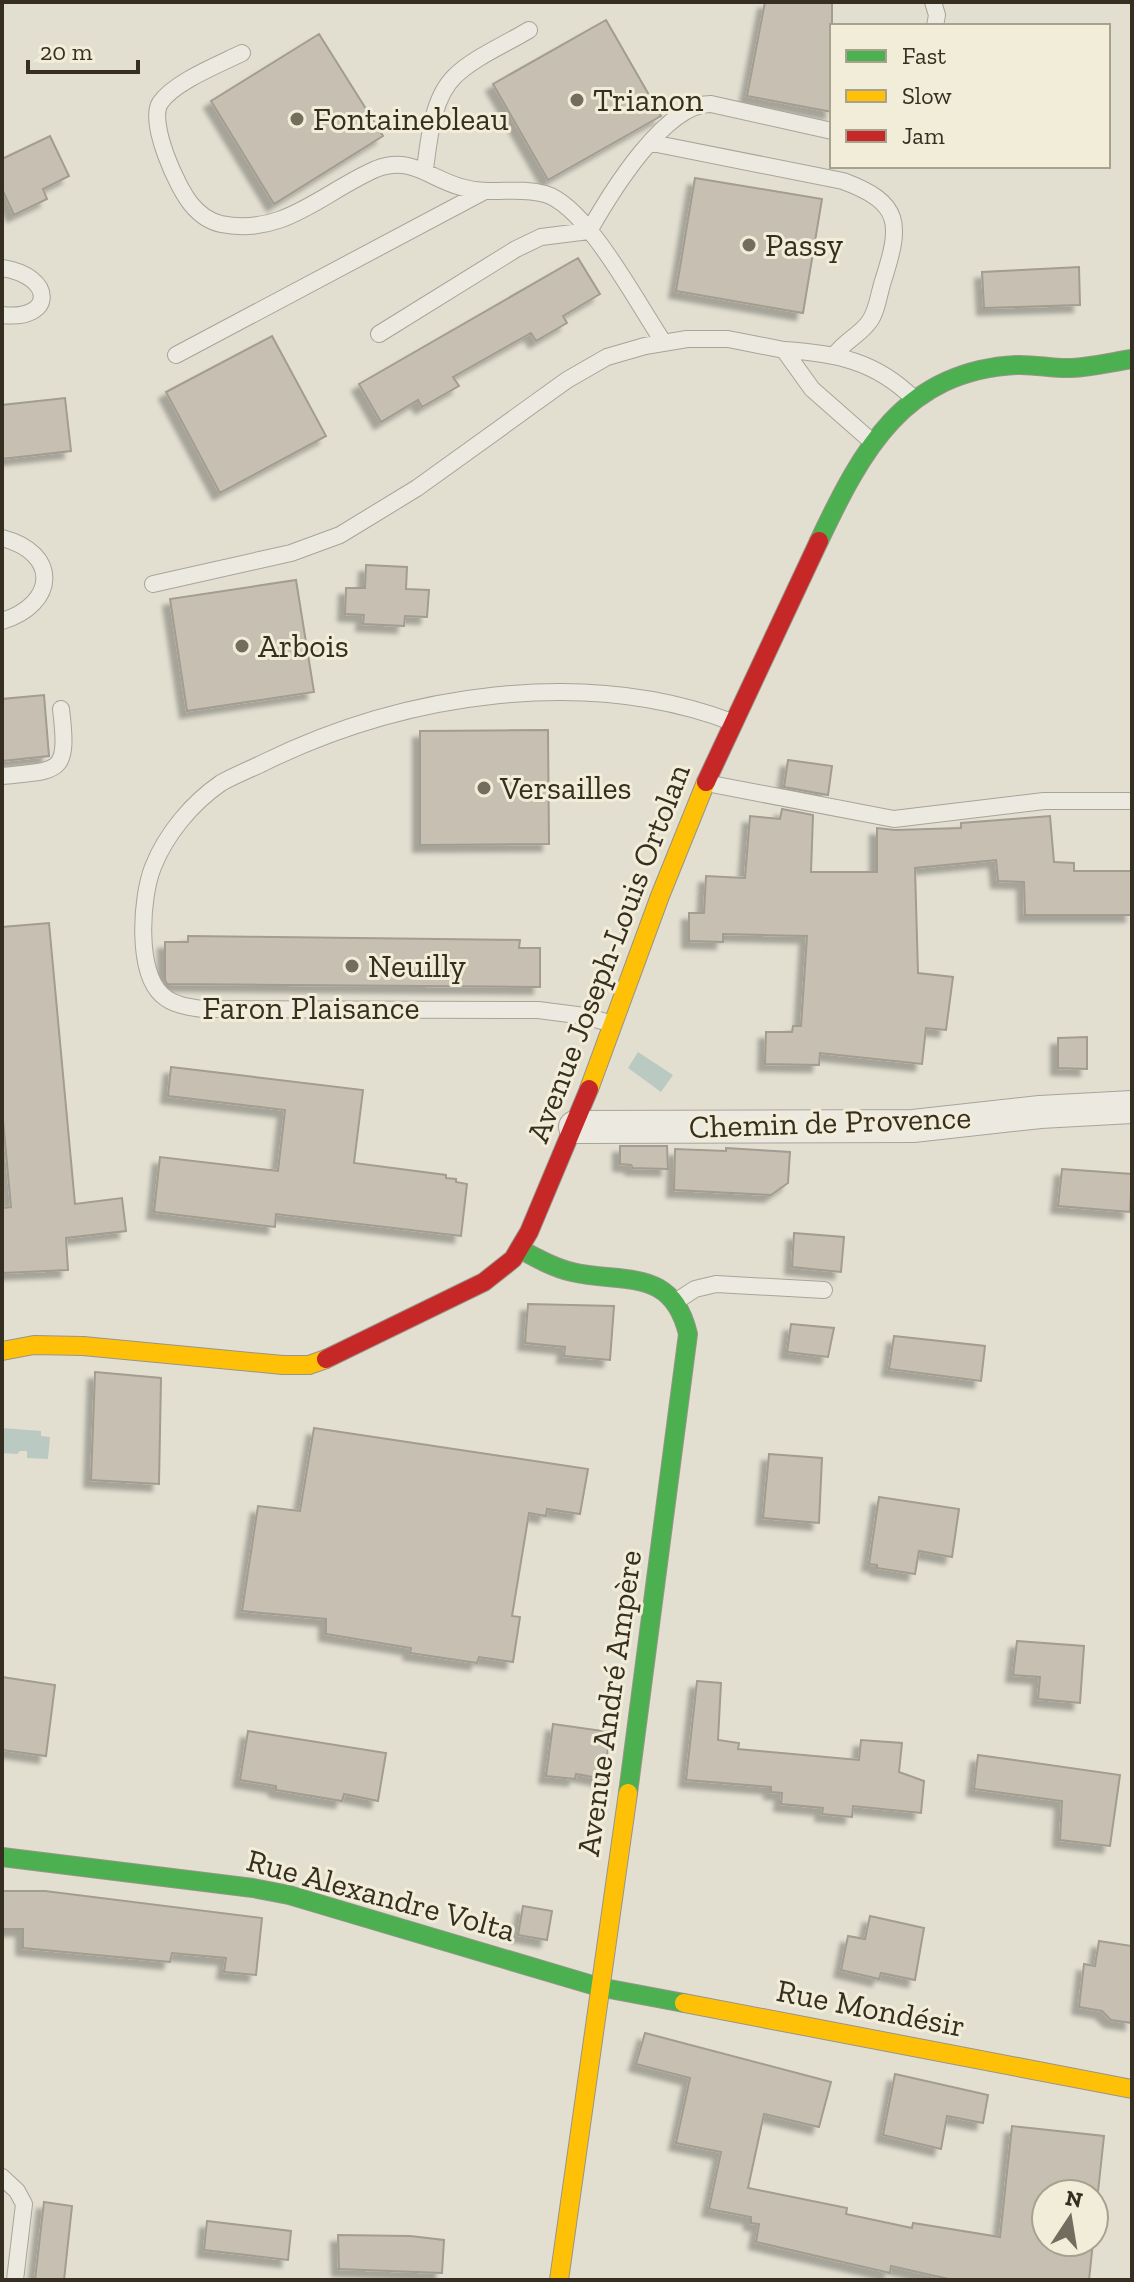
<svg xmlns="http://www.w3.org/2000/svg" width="1134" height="2282" viewBox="0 0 1134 2282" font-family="'Zilla Slab',serif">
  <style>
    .water { fill: #bac9c2 }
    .building { fill: #c6bfb2; stroke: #a39c90; stroke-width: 2; filter: url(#shadow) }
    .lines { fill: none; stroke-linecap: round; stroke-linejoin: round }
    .lane-casing { stroke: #a8a499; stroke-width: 18 }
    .street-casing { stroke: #a8a499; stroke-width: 34 }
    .fast-casing { stroke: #98948a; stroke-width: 20 }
    .slow-casing { stroke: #98948a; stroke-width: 20 }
    .jam-casing { stroke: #98948a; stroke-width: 20 }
    .lane { stroke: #ece9e1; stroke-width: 16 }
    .street { stroke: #ece9e1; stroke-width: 32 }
    .fast { stroke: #4caf50; stroke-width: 18 }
    .slow { stroke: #ffc107; stroke-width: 18 }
    .jam { stroke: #c62828; stroke-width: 18 }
    .poi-dot { fill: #736c5f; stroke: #f2edd8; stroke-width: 3 }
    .labels { text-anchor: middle; stroke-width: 6; stroke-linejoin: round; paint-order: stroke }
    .poi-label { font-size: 32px; fill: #372e22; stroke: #f2edd8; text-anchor: start }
    .street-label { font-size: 32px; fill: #372e22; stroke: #f2edd8 }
  </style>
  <defs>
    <filter id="shadow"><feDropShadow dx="-7" dy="7" stdDeviation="2" flood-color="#0004"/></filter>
  </defs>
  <rect width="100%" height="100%" fill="#e2dfd1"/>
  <!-- water -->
  <path class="water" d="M638,1052L673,1075L661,1092L628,1068Z
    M2,1428L41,1431V1436L50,1437L48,1459L27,1458V1451H20L17,1454L2,1453Z"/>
  <!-- building -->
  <path class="building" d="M765,2H832V112L747,96Z
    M606,20L661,116L548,180L493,84Z
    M319,34L383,136L274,204L211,101Z
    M50,136L69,176L43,189L47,199L14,215L2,189V159Z
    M695,178L822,199L803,313L676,291Z
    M578,258L600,294L563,316L567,323L536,341L531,333L453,377L459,386L422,407L418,400L381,422L359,384Z
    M1079,267L1080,305L984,308L982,272Z
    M272,336L326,436L220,493L166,392Z
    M65,398L71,451L2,459V405Z
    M366,565L407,567L406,589L429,590L427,617L405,616L404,626L363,624L364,615L345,614L346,588H365Z
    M296,580L314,692L187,711L170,599Z
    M44,695L49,756L2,761V699Z
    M548,730L549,844L420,845V731Z
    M788,760L832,766L828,795L784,787Z
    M782,809L813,815L811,872H877V828L895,830L961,828V823L1050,816L1054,862L1074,863V871H1132V915H1025L1024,882L998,881L996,860L915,868L918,973L953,977L946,1030L926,1028L922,1064L820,1053L819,1065L765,1064L766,1032H792L793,1026H801L807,936L723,934V942L689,941V913H704L706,876L745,878L750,816L780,819Z
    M49,923L75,1204L122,1198L126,1231L66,1238L68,1270L2,1273V1208L11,1207L2,1109V927Z
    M188,936L520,940L519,948H540V987L167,984L165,980V942H188Z
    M1087,1037V1069L1058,1068V1038Z
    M171,1067L363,1090L354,1163L446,1175V1178L456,1179V1182L467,1184L461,1236L276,1214L275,1227L154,1212L160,1157L278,1171L285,1110L168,1096Z
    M620,1146H667L668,1169L633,1168L631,1165L620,1164Z
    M726,1148L790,1152L788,1183L771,1195L674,1190L675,1149L726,1151Z
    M1062,1169L1132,1174L1130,1212L1058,1206Z
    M794,1233L844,1237L841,1272L792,1267Z
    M528,1304L614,1306L610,1360L564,1356L565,1347L525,1343Z
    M791,1324L834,1328L828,1357L787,1352Z
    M894,1336L985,1346L981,1381L889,1369Z
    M95,1372L161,1378L159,1484L91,1480Z
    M314,1428L588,1469L580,1514L547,1509L546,1516L529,1513L512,1616L520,1617L513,1662L479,1657L477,1663L410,1653L411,1648L326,1634V1619L242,1611L258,1506L300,1511Z
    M769,1454L822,1458L819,1523L763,1518Z
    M879,1497L959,1509L952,1557L919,1551L915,1574L877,1568V1565L869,1564Z
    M1017,1641L1084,1646L1080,1703L1038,1699L1040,1677L1013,1675Z
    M2,1677L55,1685L46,1756L2,1750Z
    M697,1681L721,1683L718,1740L739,1743L738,1749L859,1760L861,1740L902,1743L899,1772L924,1781L921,1813L853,1806L852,1817L822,1814L823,1808L781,1804L782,1793L771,1792V1787L686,1780Z
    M553,1724L610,1732L604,1779L576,1774L575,1779L546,1776Z
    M248,1731L386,1753L378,1801L344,1794L342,1801L276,1790V1786L240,1780Z
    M978,1755L1120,1775L1110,1846L1060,1840L1062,1801L974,1789Z
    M2,1891H45L262,1918L256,1975L224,1972L226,1958L172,1953L170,1962L23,1948V1929H2Z
    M523,1906L552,1911L547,1940L518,1935Z
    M870,1916L924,1928L915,1980L881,1973L879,1979L841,1970L848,1936L865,1939Z
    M1099,1941L1132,1946V2023L1111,2020L1102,2011L1079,2007L1084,1964L1095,1966Z
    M645,2033L831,2082L819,2127L764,2114L748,2188L847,2208L846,2214L912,2228L913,2223L1000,2237L1012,2126L1104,2136L1094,2229V2194H1046V2242H1093L1089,2280H953L891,2266L890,2273L756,2242L759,2224L751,2223V2217L709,2209L721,2152L676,2143L690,2078L636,2064Z
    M895,2074L988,2095L983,2123L947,2116L941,2149L883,2135Z
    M44,2202L72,2206L64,2280H35Z
    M207,2221L291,2231L288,2260L204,2250Z
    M338,2235L410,2236L444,2240L442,2273L339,2269Z"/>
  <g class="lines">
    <defs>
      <path id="lane" d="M933,2L937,15L935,26
        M242,53C220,64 174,82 160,103C148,123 177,187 191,204C199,214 208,221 221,224C283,237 323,192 376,169C411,155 430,179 461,187C491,196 517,186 545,194C587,206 638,305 664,343
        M652,143L843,181C903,203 901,225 883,281C879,293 877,312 869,322C860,335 843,342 834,356
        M425,169C429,140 432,98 455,76C473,58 506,44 529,30
        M2,268C55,276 55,321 2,315
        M379,334L516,249L541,237L589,231C610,194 665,103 711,104L832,131
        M176,355L483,192
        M870,440L812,389L784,350C835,353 876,361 914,399
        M2,538C60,553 57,604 2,621
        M153,584L291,553L340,535L417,488L567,380L607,357L645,346L687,339H728L784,350
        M2,776C60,770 69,775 61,709
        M706,783L894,819L1044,801H1132
        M609,1023L585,1016L538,1010L202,1009C188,1007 173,1005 162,995C136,972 141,897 153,867C166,834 192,803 221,783C235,775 251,769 265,762C404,694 584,666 732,722
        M678,1300L695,1289L716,1284L824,1290
        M2,2177L17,2191L24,2204L15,2280"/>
      <path id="street" d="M575,1127L913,1126L1040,1112L1132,1107"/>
      <path id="fast" d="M819,541C862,450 904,371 1016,365C1035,364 1053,369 1071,368C1092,367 1112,362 1132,359
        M520,1249C536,1258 554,1268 572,1272C625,1284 672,1267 688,1334L628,1793
        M2,1857L253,1888L289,1895L599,1987L684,2003"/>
      <path id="slow" d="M589,1089L660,896L706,782
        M2,1351L34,1345L83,1346L283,1365H309L326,1359
        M684,2003L1132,2089
        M559,2280L628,1793"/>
      <path id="jam" d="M706,782L819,541
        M326,1359L484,1282L513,1259L529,1232L589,1089"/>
    </defs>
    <!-- lane casing -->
    <use href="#lane" class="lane-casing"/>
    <!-- street casing -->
    <use href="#street" class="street-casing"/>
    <!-- fast casing -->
    <use href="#fast" class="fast-casing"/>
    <!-- slow casing -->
    <use href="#slow" class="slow-casing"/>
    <!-- jam casing -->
    <use href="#jam" class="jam-casing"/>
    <!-- lane -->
    <use href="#lane" class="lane"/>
    <!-- street -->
    <use href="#street" class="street"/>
    <!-- fast -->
    <use href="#fast" class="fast"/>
    <!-- slow -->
    <use href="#slow" class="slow"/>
    <!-- jam -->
    <use href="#jam" class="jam"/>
  </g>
  <!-- markers -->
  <g class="poi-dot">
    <circle cx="577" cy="100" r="8"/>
    <circle cx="297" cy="119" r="8"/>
    <circle cx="749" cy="245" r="8"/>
    <circle cx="242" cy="646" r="8"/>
    <circle cx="484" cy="788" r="8"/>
    <circle cx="352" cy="966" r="8"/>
  </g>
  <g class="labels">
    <!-- poi labels -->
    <g class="poi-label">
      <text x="593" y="111">Trianon</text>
      <text x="313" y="130">Fontainebleau</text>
      <text x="765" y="256">Passy</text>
      <text x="258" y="657">Arbois</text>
      <text x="500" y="799">Versailles</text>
      <text x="368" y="977">Neuilly</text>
    </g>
    <!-- street labels -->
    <g class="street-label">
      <text transform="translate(608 953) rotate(-69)" y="11">Avenue Joseph-Louis Ortolan</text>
      <text x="311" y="1019">Faron Plaisance</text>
      <text transform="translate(830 1122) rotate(-2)" y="11">Chemin de Provence</text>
      <text transform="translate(609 1703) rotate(-82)" y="11">Avenue André Ampère</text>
      <text transform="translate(381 1895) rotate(15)" y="11">Rue Alexandre Volta</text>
      <text transform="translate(871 2008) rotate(11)" y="11">Rue Mondésir</text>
    </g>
  </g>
  <!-- border -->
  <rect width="1134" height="2282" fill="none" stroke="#372e22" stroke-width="8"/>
  <!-- legend -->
  <rect x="830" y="24" width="280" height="144" fill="#f2edd8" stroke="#a7a18f" stroke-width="2"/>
  <rect x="846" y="50" width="40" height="12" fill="#4caf50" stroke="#a7a18f" stroke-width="2"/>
  <text x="902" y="64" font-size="24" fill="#372e22">Fast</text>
  <rect x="846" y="90" width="40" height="12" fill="#ffc107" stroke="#a7a18f" stroke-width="2"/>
  <text x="902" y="104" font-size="24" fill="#372e22">Slow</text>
  <rect x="846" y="130" width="40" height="12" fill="#c62828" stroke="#a7a18f" stroke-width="2"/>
  <text x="902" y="144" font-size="24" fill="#372e22">Jam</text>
  <!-- north arrow -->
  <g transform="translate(1070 2218) rotate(12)"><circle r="38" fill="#f2edd8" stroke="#a7a18f" stroke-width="2"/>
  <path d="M0-6L14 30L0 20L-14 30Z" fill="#736c5f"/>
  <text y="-12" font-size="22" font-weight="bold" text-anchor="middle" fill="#372e22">N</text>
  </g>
  <!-- scale -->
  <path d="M28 60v12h110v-12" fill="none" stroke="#372e22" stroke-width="4"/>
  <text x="40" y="60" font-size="24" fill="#372e22" stroke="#f2edd8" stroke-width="6" paint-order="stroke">20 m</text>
</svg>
